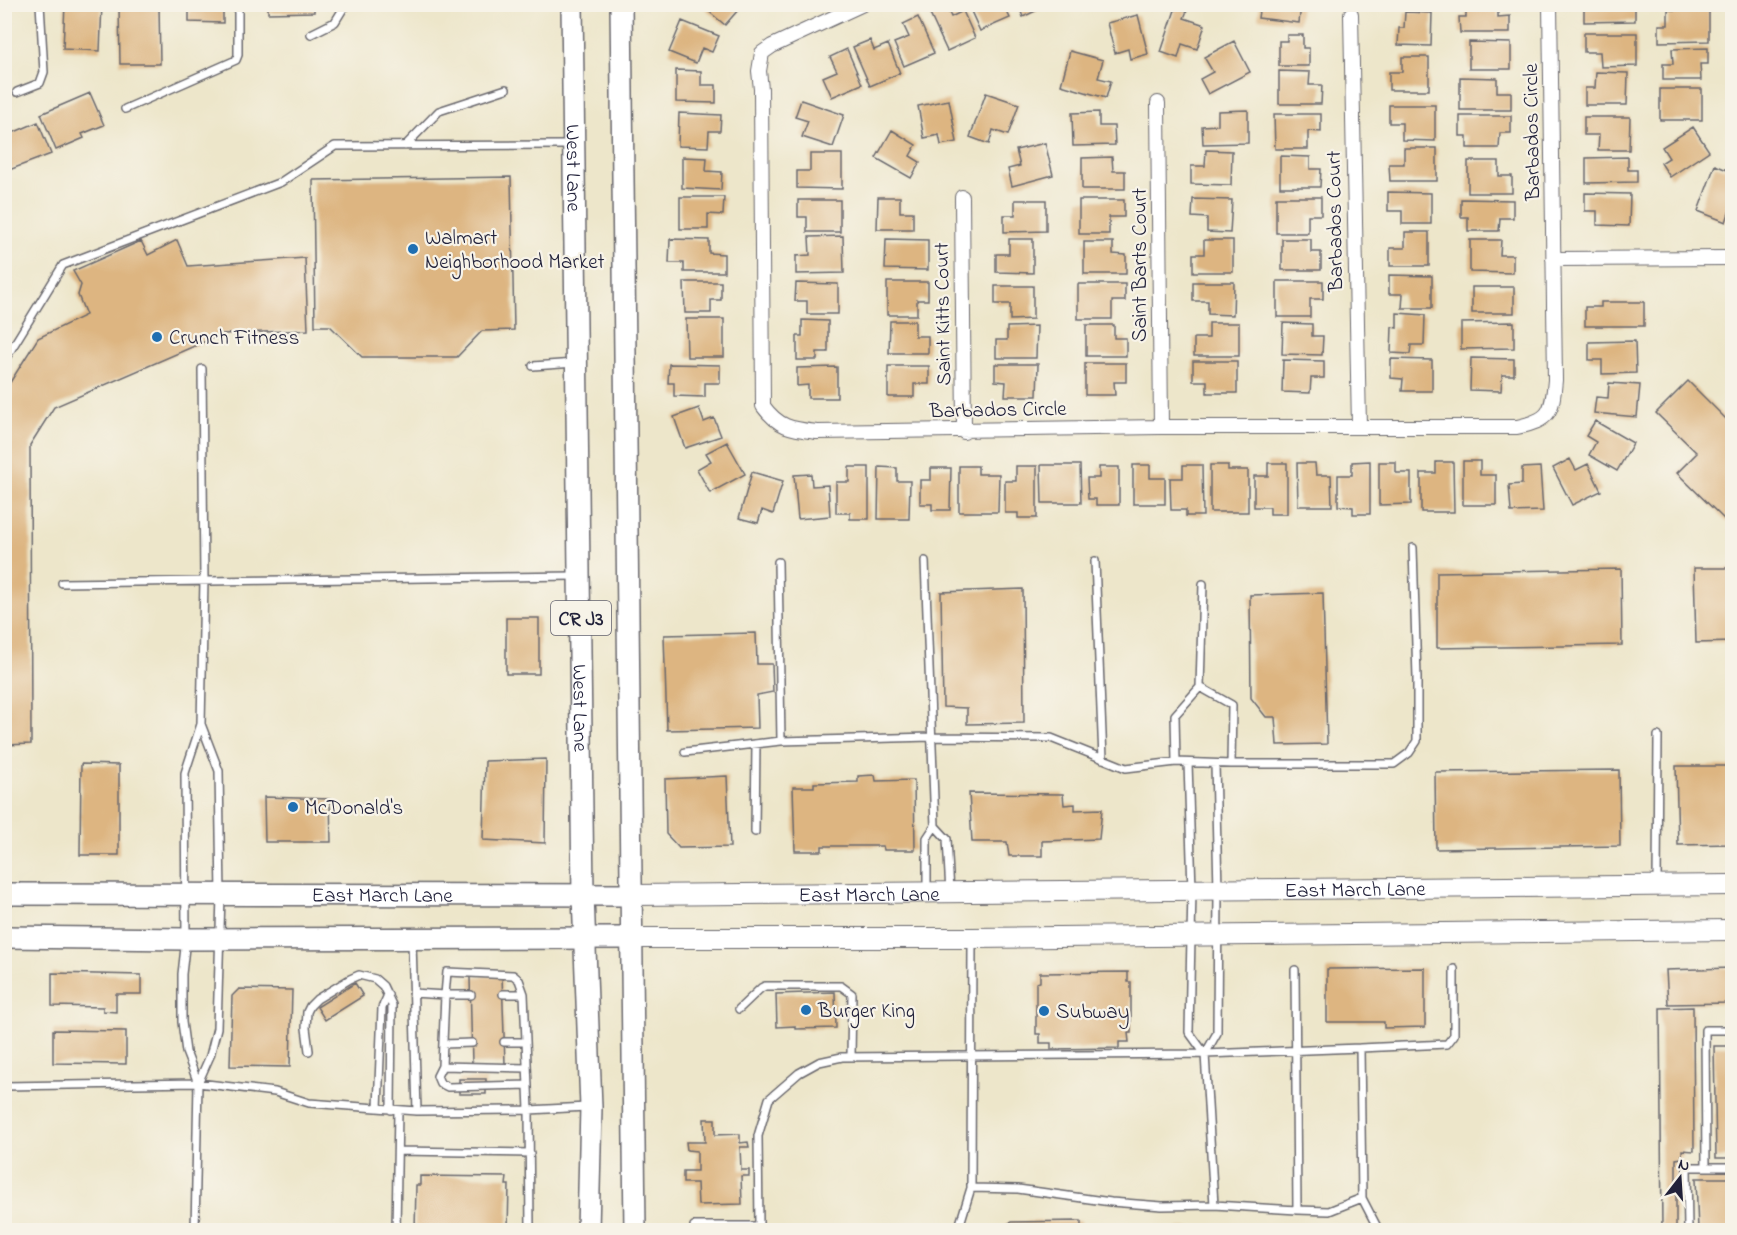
<svg xmlns="http://www.w3.org/2000/svg" width="1737" height="1235" viewBox="0 0 1737 1235" font-family="'Indie Flower',sans-serif">
  <style>
    .building { fill: #ddb581 }
    .lines { fill: none; stroke-linecap: round; stroke-linejoin: round }
    .lane-casing { stroke: #69676d; stroke-width: 10 }
    .street-casing { stroke: #69676d; stroke-width: 16 }
    .secondary-casing { stroke: #69676d; stroke-width: 22 }
    .primary-casing { stroke: #69676d; stroke-width: 24 }
    .lane { stroke: #fff; stroke-width: 7 }
    .street { stroke: #fff; stroke-width: 14 }
    .secondary { stroke: #fff; stroke-width: 20 }
    .primary { stroke: #fff; stroke-width: 21 }
    .poi-dot { fill: #1f6fb2; stroke: #f7f3e8; stroke-width: 2 }
    .labels { text-anchor: middle; stroke-width: 4.5; stroke-linejoin: round; paint-order: stroke }
    .shield { fill: #f7f3e8; stroke: #62616f; stroke-width: 1.5 }
    .shield-label { font-size: 20px; font-weight: bold; fill: #22223b }
    .street-label { font-size: 21px; fill: #22223b; stroke: #f7f3e8 }
    .poi-label { font-size: 21px; fill: #22223b; stroke: #f7f3e8; text-anchor: start }
  </style>
  <rect width="100%" height="100%" fill="#f7f3e8"/>
  <filter id="ink" filterUnits="userSpaceOnUse"><feTurbulence type="fractalNoise" baseFrequency=".0167" numOctaves="2"/><feDisplacementMap in="SourceGraphic" scale="12" xChannelSelector="R" yChannelSelector="G"/><feConvolveMatrix kernelMatrix="1 2 1 2 8 2 1 2 1" color-interpolation-filters="sRGB"/></filter>
  <filter id="wash" filterUnits="userSpaceOnUse"><feTurbulence type="fractalNoise" baseFrequency=".008" numOctaves="4" result="noise"/><feDisplacementMap in="SourceGraphic" scale="24" xChannelSelector="R" yChannelSelector="G"/><feGaussianBlur stdDeviation="1.35" result="paint"/><feColorMatrix in="noise" values="0 0 0 0 0 0 0 0 0 0 0 0 0 0 0 0 0 1.4 0 .05"/><feComposite in="paint" operator="in"/></filter>
  <g filter="url(#wash)">
    <rect width="100%" height="100%" fill="#ede6ca"/>
    <g id="blocks">
      <!-- building -->
      <path class="building" d="M65,4H102L100,51L63,49Z
        M189,4H223V23L189,22Z
        M268,4H314V12L268,13Z
        M700,4H733L739,9L725,25Z
        M945,4L951,17L963,11L975,38L947,51L929,12Z
        M981,4H1003L1010,18L980,31L970,9Z
        M1018,4H1050L1023,17Z
        M1260,4H1301L1299,23L1258,18Z
        M1466,4H1498V17L1510,16V33H1460L1459,17H1466Z
        M1584,4H1635V21L1584,22Z
        M119,5H159L160,64H120Z
        M1176,7L1187,11L1184,18L1205,25L1197,49L1182,44L1178,58L1161,52Z
        M1709,9V41L1659,42V25H1668V10Z
        M1405,12L1432,13L1431,46L1398,45L1399,28H1404Z
        M1138,15L1148,54L1130,59L1128,49L1115,53L1107,23Z
        M918,17L934,53L904,66L894,43L909,37L903,24Z
        M682,21L719,36L712,52L702,48L696,63L669,52Z
        M1584,33H1637V66L1601,67L1600,52H1584Z
        M1287,35H1303V48H1309V66H1279V41H1287Z
        M870,40L874,50L888,44L900,73L870,86L853,47Z
        M1234,41L1250,72L1208,94L1200,79L1213,72L1204,57Z
        M1469,42L1511,43V69H1469Z
        M1708,48V64H1700L1701,80H1663V64H1673L1672,49Z
        M847,49L862,84L832,97L823,77L837,71L830,57Z
        M1070,51L1103,60L1098,78L1111,81L1106,98L1061,85Z
        M1402,57H1429V90H1389V72H1402Z
        M676,70L701,71V85H716V103L676,102Z
        M1279,71L1310,72L1309,85H1322L1321,104H1279Z
        M1596,72L1628,73L1627,105H1585V88H1595Z
        M1460,77L1497,78V92H1511V110H1460Z
        M1660,89H1702V120H1660Z
        M90,93L104,125L82,134L84,138L56,150L41,114Z
        M986,93L1019,104L1008,135L993,130L989,144L970,137Z
        M801,100L844,115L833,147L802,137L808,121L795,117Z
        M949,100L957,142L941,145L939,135L924,138L918,106Z
        M1389,105H1435V141L1402,140V123H1389Z
        M1248,110V143L1203,144L1202,126L1218,125V111Z
        M1099,112V126H1114L1115,145L1073,146L1072,113Z
        M679,113L721,115L720,131H709L708,147L678,146Z
        M1274,114H1321V132L1308,131V149H1275Z
        M1460,116H1511V133H1500L1499,148H1467V136H1460Z
        M1584,117H1630L1629,150H1598L1599,135H1584Z
        M38,122L51,154L4,172V132L8,130L10,134Z
        M1693,127L1709,151L1670,177L1661,163L1669,158L1662,147Z
        M892,130L916,145L910,156L920,162L911,178L876,158Z
        M1045,143L1053,175L1012,186L1008,169L1020,166L1016,150Z
        M1404,148H1437V181H1390L1389,164H1404Z
        M1206,150L1232,151L1231,185L1191,184V166H1205Z
        M810,154H842V189L797,188V171H810Z
        M1280,156L1310,157V169H1321L1320,187H1280Z
        M682,157L707,158L706,171L722,172L721,190L682,188Z
        M1112,157L1113,171H1125V189H1082V158Z
        M1628,157V170H1637V182L1586,183V158Z
        M1468,161H1499V176H1512V193H1468Z
        M1715,165L1732,172V204L1726,222L1698,211Z
        M511,177L514,330L482,331L457,357H362L330,326H315L313,180Z
        M1388,192L1431,193V224H1402V211H1388Z
        M1585,193L1630,194L1629,226L1597,225V211H1585Z
        M680,197H724L723,215L708,214V229H680Z
        M878,197H900V212H913V229H877Z
        M1276,197H1321V215H1308V233H1276Z
        M1193,199L1232,200L1230,233L1207,232V218L1192,217Z
        M1461,199L1513,200V218H1500L1499,231H1468V217H1461Z
        M798,200H840V232H807V217H798Z
        M1015,200H1046V231L1004,232V215H1015Z
        M1079,200H1124V217H1109V234H1079Z
        M1405,232H1429V266H1390V248H1405Z
        M843,236L844,273L796,274V256L810,255L809,237Z
        M670,239L709,240V253L724,254V272H684V263H669Z
        M886,239L928,240V270L885,269Z
        M1009,239H1033V273L996,272V254H1009Z
        M1282,239H1311V252H1321V270H1282Z
        M177,240L188,266L305,258L308,330L222,334L54,407L30,445L31,744L4,745V392L38,338L86,315L78,295L81,285L73,271L141,241L148,255Z
        M1204,240H1233V272H1193V254H1204Z
        M1470,240H1501L1500,255H1513V273L1470,272Z
        M1084,242H1113V254L1126,255V274H1084Z
        M1389,275L1432,276V308H1402L1403,294H1389Z
        M1277,281H1323V299H1310V317H1277Z
        M684,282H721V300H711V313H685Z
        M887,282H928V300H917V315H887Z
        M1193,282H1234L1233,315L1208,314V301H1193Z
        M796,283L838,284V314H807V301H795Z
        M1078,284H1125V301H1112V319H1078Z
        M995,286H1033V319L1010,320V304H995Z
        M1472,287H1514V313H1472Z
        M1601,302H1644V326H1585V307H1601Z
        M1397,313L1425,315L1424,345H1411L1410,354L1391,353L1392,327L1397,328Z
        M686,319H724V357H687Z
        M802,320L828,321V352H817V360H797V336H802Z
        M890,321H915V336H928V353H889Z
        M1514,322V348L1461,349V323Z
        M1209,323H1239V356H1194V338H1209Z
        M1283,323L1312,324V336H1323L1322,355L1282,354Z
        M1086,325H1114V338H1126V356H1086Z
        M1037,326L1036,358H996V340H1007V327Z
        M1635,341L1636,373L1602,374V360H1589V342Z
        M1471,358L1514,359V375H1502L1501,391L1470,390Z
        M1391,359L1432,360V391H1402L1403,379L1391,378Z
        M1283,360L1324,361V378H1311L1310,393L1282,392Z
        M1193,361H1237V393H1207V381H1193Z
        M1085,363H1126V382H1114L1115,395H1085Z
        M669,364L720,365V383H705V397L674,396V383H668Z
        M995,364H1038L1037,396H1005L1006,382L995,381Z
        M888,366H929V384H914V397H888Z
        M837,367V398H808V385L797,386V368Z
        M1688,381L1728,421L1732,416V516L1727,522L1677,473L1697,453L1656,413Z
        M1609,383L1640,385L1637,417L1594,413L1596,397L1608,398Z
        M699,408L704,422L714,418L721,436L685,448L674,417Z
        M1595,421L1633,443L1617,471L1589,455L1596,442L1586,436Z
        M727,442L745,474L710,493L697,469L711,461L706,453Z
        M1570,459L1576,470L1588,464L1601,491L1572,505L1553,468Z
        M1370,461V514H1353V507L1338,506V475H1352V462Z
        M1463,461H1480V475H1496V505H1463Z
        M1379,462H1396V473H1411V504L1379,505Z
        M1436,462H1453L1454,512H1421V473H1436Z
        M1268,463H1287V514H1270V507H1254V476H1268Z
        M1297,463H1315L1316,475H1331L1332,506H1298Z
        M1041,465H1080L1081,503H1042Z
        M1133,465H1150V478H1165V504H1133Z
        M1183,465H1202L1203,516H1186V510H1171L1170,478H1183Z
        M1210,465H1228V470H1248V512H1210Z
        M959,466H978V474H999L998,512H959Z
        M1016,466H1037V518H1018V513H1005V481H1016Z
        M849,467H869V519H850V513H836V482H849Z
        M879,467L897,468V481H910L909,519H878Z
        M1099,467H1119V505H1096V499H1088L1087,478H1099Z
        M1540,467L1543,511L1511,512L1509,485L1522,484V468Z
        M931,468H951L950,510H932V504H920V480H931Z
        M752,472L783,481L773,514L762,510L758,523L739,518Z
        M811,474L812,486L828,485L830,516L798,519L794,475Z
        M1694,568H1732V642L1696,643Z
        M1621,569L1622,645L1437,648V572Z
        M1023,589L1024,723L967,724V708L943,707L941,592Z
        M1323,593L1327,744L1277,745L1275,717H1266L1251,698L1250,595Z
        M506,618H539V674H506Z
        M756,633L757,664H772L773,692L757,695L758,728L667,730L664,635Z
        M546,759L545,843L483,840L485,761Z
        M81,764L119,765V855H80Z
        M1676,766H1732V844L1678,845Z
        M1619,770L1620,846L1436,849L1435,772Z
        M875,775L876,781L914,780L915,850H884L883,846H822V851H795L793,787H814V783L858,782V776Z
        M727,776L730,847L679,848L666,834L665,779Z
        M969,793L1063,794L1064,805L1075,804V810L1102,809L1099,839L1042,841V856H1009L1007,842H972Z
        M264,797L330,799L331,842H265Z
        M1425,968V1027L1384,1028V1022H1327V969Z
        M1732,968V1003L1668,1004L1666,970Z
        M1128,972V982H1131V1033H1128L1129,1042H1119V1048L1051,1049V1043H1040V1034H1036V983L1040,982V973Z
        M52,973L141,975V994H116V1012L103,1011V1007L52,1006Z
        M502,976L505,1064H472L470,977Z
        M355,983L363,996L325,1020L317,1007Z
        M239,989L292,990L290,1067L230,1066L232,996Z
        M835,992L836,1028L795,1029V1026L777,1027L776,994Z
        M1693,1007L1694,1151L1682,1150V1158L1676,1159V1230H1662L1660,1008Z
        M53,1030L126,1031V1064L53,1063Z
        M1714,1046H1732V1158H1716Z
        M459,1079H486V1094H459Z
        M704,1119H715V1135L740,1134V1143L748,1142L749,1147H740L741,1170H749V1176H741L742,1204L698,1205L697,1183H683V1171H697V1151L687,1150L686,1142H705Z
        M420,1176L507,1177L506,1185H509L508,1230H415L416,1185H420Z
        M1696,1178H1732V1230H1698Z
        M1081,1221V1230H997L1011,1222Z
        M1178,1228H1295V1230H1178Z"/>
    </g>
  </g>
  <g filter="url(#ink)">
    <use href="#blocks" fill-opacity="0" stroke="#69676d" stroke-width="1.5"/>
    <g class="lines">
      <defs>
        <path id="lane" d="M311,34L335,22L346,4
          M17,92L40,83L44,72L40,4
          M125,109L236,60L238,55V4
          M405,146L439,111L506,89
          M4,361L63,265L281,182L335,146L570,145
          M533,366L575,363
          M925,561L935,826L927,838V892
          M1095,561L1103,759
          M778,562L781,741L931,737L1051,738L1126,768L1176,762
          M62,583L575,576
          M1200,687L1232,705L1231,764L1176,762L1175,715L1200,687L1203,584
          M685,752L781,741
          M1188,763L1192,890L1189,1032L1205,1054
          M1231,764H1394L1409,753L1417,741V678L1413,548
          M935,826L947,839L950,892
          M755,832L756,744
          M1657,884L1658,736
          M412,941L417,1111L529,1110L587,1107
          M1295,970L1297,1210
          M413,993L445,995L442,1066L437,1076L440,1083L448,1087L528,1085
          M503,994H524
          M471,995H445L447,972L513,975L519,980L524,994L529,1110L530,1230
          M739,1009L761,988L765,986H841L852,994L851,1057
          M504,1042H526
          M443,1044L472,1043
          M1360,1048L1447,1044L1454,1035V969
          M309,1051L306,1028L307,1012L310,1006L317,999L350,979L359,975L375,979L383,986L392,1005L391,1110
          M442,1066L527,1068
          M198,1083L186,1052L182,1022V974L186,939L185,773L201,724L204,580L202,369
          M4,1086L198,1083L275,1092L309,1103L417,1111
          M378,1108L382,1008L388,995
          M398,1151L530,1153
          M1706,1167L1705,1030H1732
          M971,1188L972,941
          M1214,1205L1205,1054L1217,1033L1218,890L1215,764
          M195,1230L198,1083L210,1056L217,1028L221,896L219,771L201,724
          M396,1230L398,1110
          M694,1230V1226H759L758,1136L769,1099L799,1073L819,1062L842,1057L1205,1054L1360,1048L1362,1198L1376,1225V1230
          M956,1230L959,1227L971,1188L1018,1189L1111,1202L1162,1206L1214,1205L1297,1210L1329,1211L1362,1198
          M1688,1230L1687,1167H1732"/>
        <path id="street" d="M863,4L772,46L762,53L759,71L761,89L763,406C779,428 792,429 817,432L1161,427H1517C1550,420 1552,413 1555,380L1550,4
          M1351,14L1359,427
          M1158,103L1161,427
          M962,197L964,432
          M1553,259L1732,258"/>
        <g id="secondary">
          <path id="s1" d="M632,895C999,895 1366,888 1732,885"/>
          <path d="M632,938H972L1732,930"/>
        </g>
        <g id="primary">
          <path id="s2" d="M572,4L583,895L591,1107L588,1230"/>
          <path d="M621,4L635,1230"/>
          <path id="s3" d="M4,894L632,895"/>
          <path d="M4,937L186,939L632,938"/>
        </g>
      </defs>
      <!-- lane casing -->
      <use href="#lane" class="lane-casing"/>
      <!-- street casing -->
      <use href="#street" class="street-casing"/>
      <!-- secondary casing -->
      <use href="#secondary" class="secondary-casing"/>
      <!-- primary casing -->
      <use href="#primary" class="primary-casing"/>
      <!-- lane -->
      <use href="#lane" class="lane"/>
      <!-- street -->
      <use href="#street" class="street"/>
      <!-- secondary -->
      <use href="#secondary" class="secondary"/>
      <!-- primary -->
      <use href="#primary" class="primary"/>
    </g>
  </g>
  <!-- markers -->
  <g class="poi-dot">
    <circle cx="413" cy="249" r="6"/>
    <circle cx="157" cy="337" r="6"/>
    <circle cx="293" cy="807" r="6"/>
    <circle cx="806" cy="1010" r="6"/>
    <circle cx="1044" cy="1011" r="6"/>
  </g>
  <g class="labels">
    <!-- shield labels -->
    <rect class="shield" x="551" y="601" width="60" height="34" rx="4.5"/>
    <g class="shield-label">
      <text x="581" y="625">CR J3</text>
    </g>
    <!-- street labels -->
    <g class="street-label">
      <text transform="translate(1531 132) rotate(-91)" y="7">Barbados Circle</text>
      <text dy="7" stroke="none"><textPath href="#s2" startOffset="164">West Lane</textPath></text>
      <text transform="translate(1334 221) rotate(-91)" y="7">Barbados Court</text>
      <text transform="translate(1139 265) rotate(-90)" y="7">Saint Barts Court</text>
      <text transform="translate(942 314) rotate(-91)" y="7">Saint Kitts Court</text>
      <text transform="translate(998 409) rotate(-1)" y="7">Barbados Circle</text>
      <text dy="7" stroke="none"><textPath href="#s2" startOffset="704">West Lane</textPath></text>
      <text dy="7" stroke="none"><textPath href="#s1" startOffset="723">East March Lane</textPath></text>
      <text dy="7" stroke="none"><textPath href="#s3" startOffset="378">East March Lane</textPath></text>
      <text dy="7" stroke="none"><textPath href="#s1" startOffset="237">East March Lane</textPath></text>
    </g>
    <!-- poi labels -->
    <g class="poi-label">
      <text x="425" y="244">Walmart<tspan x="425" dy="24">Neighborhood Market</tspan></text>
      <text x="169" y="344">Crunch Fitness</text>
      <text x="305" y="814">McDonald's</text>
      <text x="818" y="1017">Burger King</text>
      <text x="1056" y="1018">Subway</text>
    </g>
  </g>
  <!-- margin -->
  <rect width="1737" height="1235" fill="none" stroke="#f7f3e8" stroke-width="24"/>
  <!-- north arrow -->
  <g transform="translate(1680 1178) rotate(17)" stroke="#f7f3e8" stroke-width="4.5" paint-order="stroke">
  <path d="M0-4.5L10 22L0 15L-10 22Z" fill="#22223b"/>
  <text y="-9" font-size="16" font-weight="bold" text-anchor="middle" fill="#22223b">N</text>
  </g>
</svg>
